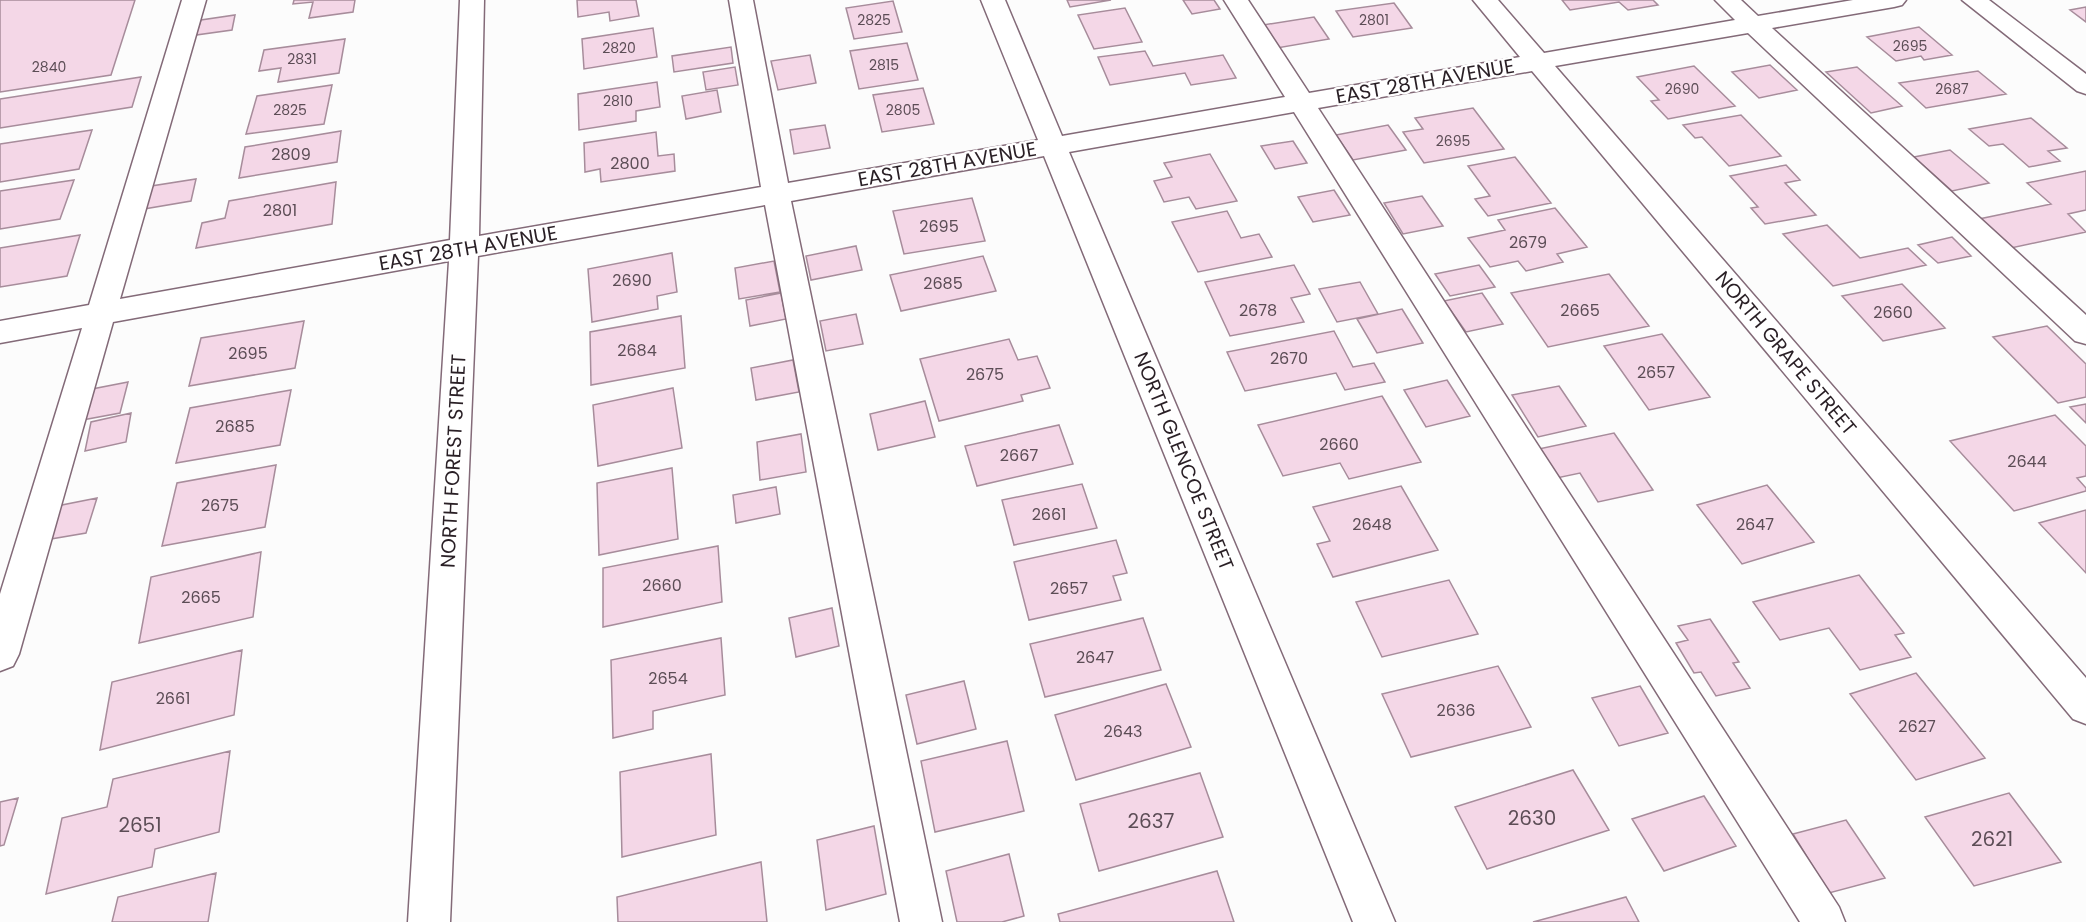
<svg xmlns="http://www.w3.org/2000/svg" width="2086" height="922" viewBox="0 0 2086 922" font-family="Poppins,sans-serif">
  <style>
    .building { fill: #f4d7e7; stroke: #a78c9b; stroke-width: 1.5 }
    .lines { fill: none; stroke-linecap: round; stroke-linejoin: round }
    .minor-casing { stroke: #836a78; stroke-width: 3 }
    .minor { fill: #fff; fill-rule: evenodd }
    .labels { text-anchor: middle; stroke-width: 4.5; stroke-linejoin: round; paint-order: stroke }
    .far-number-label { font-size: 14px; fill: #5c4d56 }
    .number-label { font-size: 16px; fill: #5c4d56 }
    .street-label { font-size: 20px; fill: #291f25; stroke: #fff }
    .near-number-label { font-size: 20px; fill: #5c4d56 }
  </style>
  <rect width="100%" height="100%" fill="#fcfcfc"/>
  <!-- building -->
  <path class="building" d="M0,0H135L111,75L0,92Z
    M294,0H355L353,12L309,18L313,2L293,4Z
    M577,0H636L639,16L610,21L609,12L578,17Z
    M1067,0H1111L1070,7Z
    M1183,0H1214L1220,9L1192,14Z
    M1562,0H1653L1658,5L1628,10L1619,2L1570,10Z
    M893,1L902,32L854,39L846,8Z
    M1394,3L1412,28L1353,37L1336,11Z
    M2086,7V22L2070,10Z
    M1125,8L1142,42L1094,49L1078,15Z
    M235,15L232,30L196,35L201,20Z
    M1314,17L1329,39L1277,48L1263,25Z
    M1919,27L1952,55L1924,60L1921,56L1896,61L1867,37Z
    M653,28L657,57L584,69L582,39Z
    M345,39L339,73L278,82L281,68L259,71L264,50Z
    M907,43L918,80L859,89L850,51Z
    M731,47L733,63L674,72L672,56Z
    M1145,51L1153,66L1223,55L1236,78L1191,85L1185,73L1110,85L1098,57Z
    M810,55L816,83L778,90L771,61Z
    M1770,65L1797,90L1759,98L1732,72Z
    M1694,66L1735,106L1668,119L1651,101L1659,100L1637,77Z
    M735,67L738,85L706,90L703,72Z
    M1857,67L1902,106L1871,113L1826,72Z
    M1978,71L2006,94L1926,108L1899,83Z
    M141,77L132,107L0,128V99Z
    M657,82L660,107L636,111V121L579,130L578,94Z
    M332,85L324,124L246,134L257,96Z
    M923,88L934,124L882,132L873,95Z
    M717,90L721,112L686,119L682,96Z
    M1473,108L1504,149L1424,163L1403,132L1423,129L1415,118Z
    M1741,115L1781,156L1729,166L1702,137L1695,138L1683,125Z
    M2031,118L2067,148L2048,151L2060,161L2029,167L2003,144L1989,146L1969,129Z
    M825,125L830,148L794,154L790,130Z
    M1388,125L1406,150L1353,160L1336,135Z
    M92,130L79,169L0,182V144Z
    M341,131L337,162L239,178L245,147Z
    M656,132L658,156L674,154L675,171L601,182L600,169L585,172L584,143Z
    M1293,141L1307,163L1275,169L1261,146Z
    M1950,150L1989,183L1952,191L1914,157Z
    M1210,154L1237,201L1196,209L1189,197L1164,202L1154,181L1172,177L1164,163Z
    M1515,157L1551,203L1488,216L1475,199L1490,196L1468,166Z
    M1786,165L1800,180L1785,183L1816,215L1765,224L1751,208L1758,207L1730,176Z
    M2086,171V210L2068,214L2086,232L2011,248L1979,219L2051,204L2027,183Z
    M196,179L191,201L138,210L145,187Z
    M74,180L60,219L0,229V191Z
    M336,182L332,224L196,248L202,223L225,218L229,201Z
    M1334,190L1350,215L1313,222L1298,197Z
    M1422,196L1443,226L1403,234L1384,203Z
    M972,198L985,241L904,254L893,211Z
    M1555,208L1587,247L1557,254L1563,262L1526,271L1518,261L1490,267L1468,238L1505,230L1498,220Z
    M1227,211L1241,238L1259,234L1272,257L1198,272L1172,222Z
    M1827,225L1860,258L1908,248L1926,265L1833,286L1783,234Z
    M80,235L67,276L0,287V248Z
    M1952,237L1971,256L1938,263L1918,245Z
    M856,246L862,270L811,280L806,256Z
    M672,253L677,292L657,296L658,309L592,322L588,269Z
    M983,256L996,291L901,311L890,275Z
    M774,261L780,292L739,299L735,268Z
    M1294,265L1310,294L1291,298L1304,322L1230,336L1205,282Z
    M1479,265L1495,287L1450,296L1435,274Z
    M1609,274L1649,326L1548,347L1511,293Z
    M1360,282L1378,314L1337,322L1319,289Z
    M1902,284L1945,328L1883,341L1842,296Z
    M781,293L786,319L750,326L746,300Z
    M1482,293L1503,324L1466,332L1444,301Z
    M1402,309L1423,343L1377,353L1357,319Z
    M856,314L863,344L826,351L820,321Z
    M681,316L685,368L591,385L590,332Z
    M304,321L295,368L189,386L201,338Z
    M2047,326L2086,364V397L2058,403L1993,337Z
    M1334,331L1353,367L1374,363L1385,382L1345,390L1336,373L1245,391L1227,352Z
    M1662,334L1710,397L1649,410L1604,346Z
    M1009,339L1018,360L1037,356L1050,388L1021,395L1023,401L939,421L920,359Z
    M793,360L799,392L756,400L751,368Z
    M1447,380L1470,416L1426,427L1404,390Z
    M128,382L120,413L77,421L87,390Z
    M1559,386L1586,426L1538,437L1512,395Z
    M673,388L682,448L598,466L593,405Z
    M291,390L280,445L176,463L190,408Z
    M1382,396L1421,462L1349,479L1340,463L1283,476L1258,425Z
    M925,401L935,437L878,450L870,414Z
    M2086,404V423L2070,407Z
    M131,413L126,442L85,451L91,422Z
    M2055,415L2086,446V476L2077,478L2086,488V491L2014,511L1950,441Z
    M1059,425L1073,464L977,486L965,446Z
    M1614,433L1653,490L1598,502L1580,473L1552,479L1534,450Z
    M801,434L806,472L760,480L757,442Z
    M276,465L265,527L162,546L177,483Z
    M672,468L678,539L599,555L597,483Z
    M1082,484L1097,528L1014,545L1002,500Z
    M1767,485L1814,542L1742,564L1697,505Z
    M1401,486L1438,550L1333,577L1317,544L1330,541L1313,507Z
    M776,487L780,514L736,523L733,495Z
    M97,498L86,533L45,540L57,506Z
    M2086,510V573L2039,523Z
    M1116,540L1127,573L1113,576L1121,600L1029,620L1014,562Z
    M718,546L722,602L603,627V568Z
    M261,552L253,617L139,643L151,577Z
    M1859,575L1904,633L1895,635L1911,657L1860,670L1829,628L1780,640L1753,602Z
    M1449,580L1478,634L1382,657L1356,602Z
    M832,608L839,646L796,657L789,618Z
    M1143,618L1161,670L1045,697L1030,644Z
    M1710,619L1739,662L1733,663L1750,688L1716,696L1701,672L1694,673L1676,643L1688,640L1678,626Z
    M721,638L725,695L653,711V729L613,738L611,660Z
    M242,650L234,715L100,750L112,682Z
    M1498,666L1531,727L1411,757L1382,694Z
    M1916,673L1985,758L1916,780L1850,694Z
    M964,681L976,729L917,744L906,695Z
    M1166,684L1191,747L1076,780L1055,715Z
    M1640,686L1668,733L1619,746L1592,698Z
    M1007,741L1024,811L935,832L921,761Z
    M230,751L219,832L155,849L152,867L46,894L62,818L107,807L113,779Z
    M711,754L716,835L622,857L620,772Z
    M1573,770L1609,830L1487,869L1455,807Z
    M1200,773L1223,837L1099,871L1080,804Z
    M2009,793L2061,862L1974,886L1925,817Z
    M1704,796L1736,846L1664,871L1632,819Z
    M18,798L4,845L0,846V802Z
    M1846,820L1885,878L1829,893L1793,834Z
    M874,826L886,894L826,910L817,840Z
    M1009,854L1024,916L1002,922H957L946,871Z
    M761,862L767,922H618L617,897Z
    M1217,871L1234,922H1060L1058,914Z
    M216,873L208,922H112L118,897Z
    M1626,897L1639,922H1533Z"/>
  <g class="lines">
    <defs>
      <path id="minor" d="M182,0H206L120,299L450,240L460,0H484L479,236L761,187L729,0H753L788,183L1038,140L981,0H1005L1062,136L1285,97L1224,0H1248L1309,93L1520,57L1473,0H1498L1544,53L1735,20L1715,0H1741L1758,16L1853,0H1906L1902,5L1894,7L1772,28L2086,315V344L2075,341L1748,33L1555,66L2086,678V724L2073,719L1532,71L1318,108L1839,907L1845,922H1800L1294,112L1069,152L1395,922H1353L1044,156L791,201L942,922H900L765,205L478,256L450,922H408L449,261L113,322L19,654L13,666L0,671V594L82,328L0,343V321L89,305Z
        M1962,0H1989L2086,74V94L2077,91Z"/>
    </defs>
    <!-- minor casing -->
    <use href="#minor" class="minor-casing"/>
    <!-- minor -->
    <use href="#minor" class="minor"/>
  </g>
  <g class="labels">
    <!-- far-number labels -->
    <g class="far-number-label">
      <text x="874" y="25">2825</text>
      <text x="1374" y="25">2801</text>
      <text x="1910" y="51">2695</text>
      <text x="619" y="53">2820</text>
      <text x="302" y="64">2831</text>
      <text x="884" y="70">2815</text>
      <text x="49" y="72">2840</text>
      <text x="1682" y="94">2690</text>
      <text x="1952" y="94">2687</text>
      <text x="618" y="106">2810</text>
      <text x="290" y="115">2825</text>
      <text x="903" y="115">2805</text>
      <text x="1453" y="146">2695</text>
    </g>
    <!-- number labels -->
    <g class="number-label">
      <text x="291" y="160">2809</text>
      <text x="630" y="169">2800</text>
      <text x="280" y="216">2801</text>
      <text x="939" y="232">2695</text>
      <text x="1528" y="248">2679</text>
      <text x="632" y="286">2690</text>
      <text x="943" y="289">2685</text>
      <text x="1258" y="316">2678</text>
      <text x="1580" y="316">2665</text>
      <text x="1893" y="318">2660</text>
      <text x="637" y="356">2684</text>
      <text x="248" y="359">2695</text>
      <text x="1289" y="364">2670</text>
      <text x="1656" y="378">2657</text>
      <text x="985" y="380">2675</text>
      <text x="235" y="432">2685</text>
      <text x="1339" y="450">2660</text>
      <text x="1019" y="461">2667</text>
      <text x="2027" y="467">2644</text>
      <text x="220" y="511">2675</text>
      <text x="1049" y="520">2661</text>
      <text x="1372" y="530">2648</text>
      <text x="1755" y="530">2647</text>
      <text x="662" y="591">2660</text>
      <text x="1069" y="594">2657</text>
      <text x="201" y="603">2665</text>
      <text x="1095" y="663">2647</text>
      <text x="668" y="684">2654</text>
      <text x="173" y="704">2661</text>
      <text x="1456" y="716">2636</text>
      <text x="1917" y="732">2627</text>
      <text x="1123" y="737">2643</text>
    </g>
    <!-- street labels -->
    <g class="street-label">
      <text transform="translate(1425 81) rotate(-10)" y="7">EAST 28TH AVENUE</text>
      <text transform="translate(947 164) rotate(-10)" y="7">EAST 28TH AVENUE</text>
      <text transform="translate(468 248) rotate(-10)" y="7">EAST 28TH AVENUE</text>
      <text transform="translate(1786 353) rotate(50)" y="7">NORTH GRAPE STREET</text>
      <text transform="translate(453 461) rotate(-87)" y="7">NORTH FOREST STREET</text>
      <text transform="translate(1184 461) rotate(68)" y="7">NORTH GLENCOE STREET</text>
    </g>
    <!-- near-number labels -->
    <g class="near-number-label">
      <text x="1532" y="825">2630</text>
      <text x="1151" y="828">2637</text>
      <text x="140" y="832">2651</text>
      <text x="1992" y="846">2621</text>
    </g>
  </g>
</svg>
